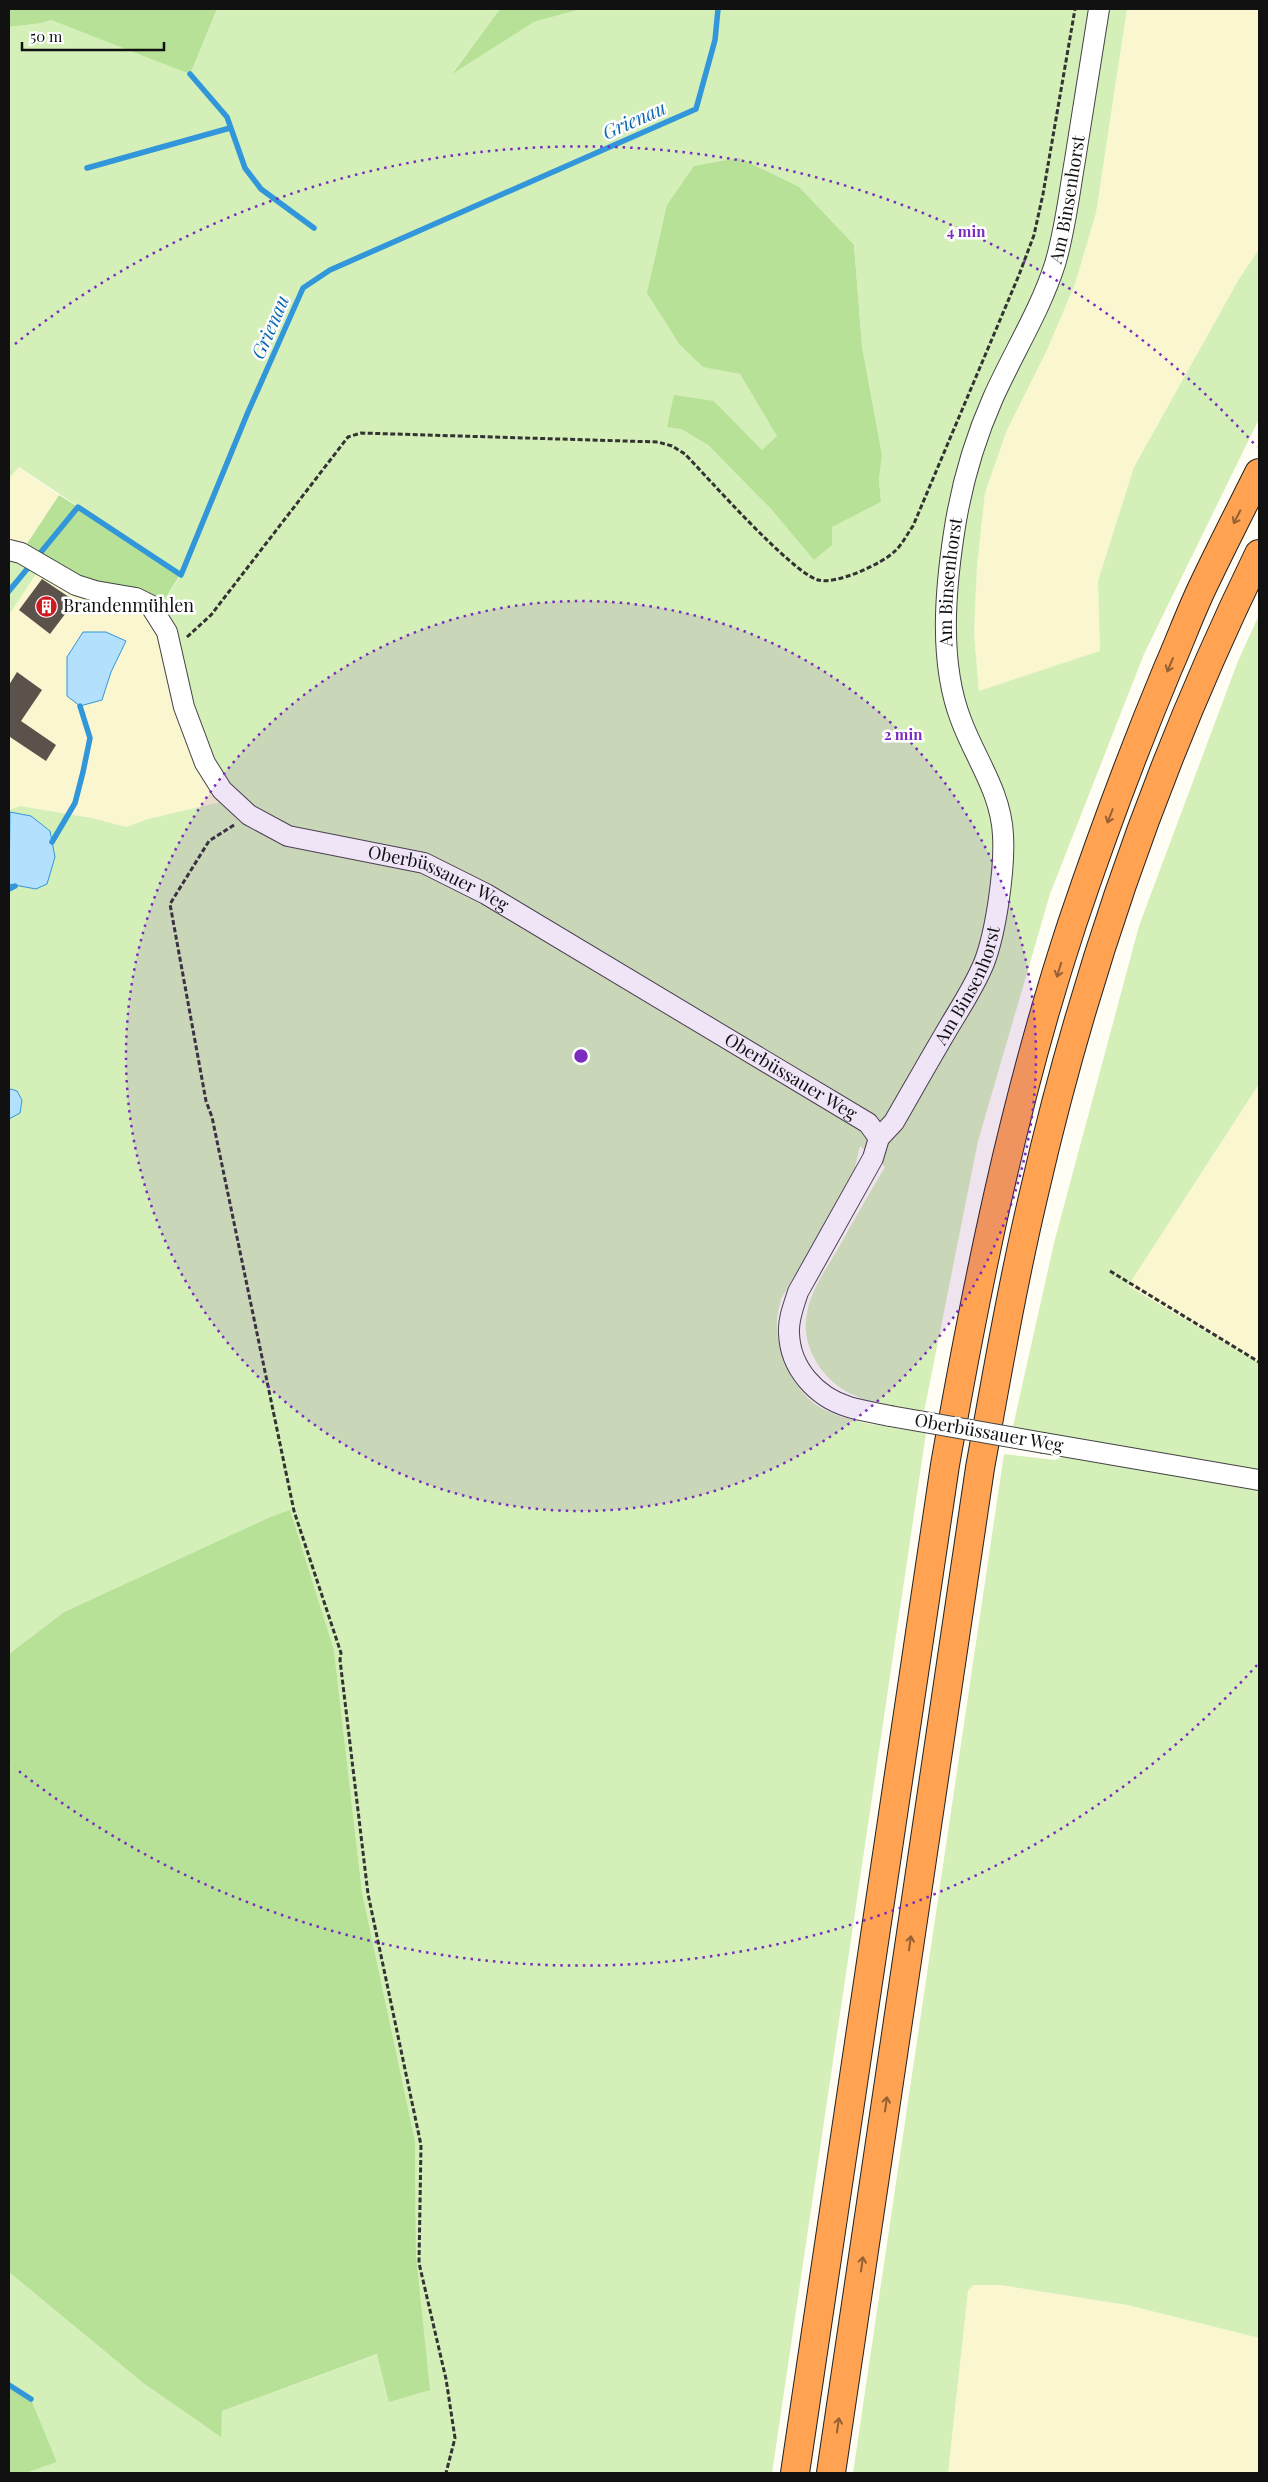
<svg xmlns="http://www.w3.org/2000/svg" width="1268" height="2482" viewBox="0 0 1268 2482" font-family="'Playfair Display',serif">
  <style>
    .farmland { fill: #f9f6d0 }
    .green { fill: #d4efb8; fill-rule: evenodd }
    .forest { fill: #b7e196 }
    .water { fill: #b3e0fc; stroke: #3296db }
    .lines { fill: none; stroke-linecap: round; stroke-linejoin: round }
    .stream { stroke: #3296db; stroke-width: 5.5 }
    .building { fill: #5b524c }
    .minor-casing { stroke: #444; stroke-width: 22 }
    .highway-casing { stroke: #222; stroke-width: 30 }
    .path { stroke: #333; stroke-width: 3; stroke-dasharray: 5 2.5; stroke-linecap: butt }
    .minor { stroke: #fff; stroke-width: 20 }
    .highway { stroke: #ffa252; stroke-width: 28 }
    .minor-bridge-casing { stroke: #444; stroke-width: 22; stroke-linecap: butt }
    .minor-bridge { stroke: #fff; stroke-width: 20 }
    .oneway { stroke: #946135 }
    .ring { fill: none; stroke: #7b2cbf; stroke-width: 2.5; stroke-dasharray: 2.5 5 }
    .labels { text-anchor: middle; stroke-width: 5; stroke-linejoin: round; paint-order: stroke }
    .street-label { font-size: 18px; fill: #111; stroke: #fff }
    .poi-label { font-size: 18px; fill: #111; stroke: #fff; text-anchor: start }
    .water-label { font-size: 19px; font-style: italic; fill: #0b67b2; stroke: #fff }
    .centre { fill: #7b2cbf; stroke: #fff; stroke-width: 2.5 }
    .ring-label { font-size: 15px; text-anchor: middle; font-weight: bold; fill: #7b2cbf; stroke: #fff; stroke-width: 5; stroke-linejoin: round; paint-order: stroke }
  </style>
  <rect width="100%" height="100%" fill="#fffdf4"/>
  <!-- farmland -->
  <path class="farmland" d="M1127,9H1259V249L1239,279L1134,467L1098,581L1100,652L979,691L974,633L977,566L985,493L1007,430L1047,350L1075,284L1096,213Z
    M18,467L59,495L21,553L9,550V478Z
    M38,571L150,605L226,801L148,819L126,827L92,818L20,806L9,810V615Z
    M1259,1084V1363L1128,1286Z
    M973,2285H1000L1127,2305L1259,2338V2473H948L968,2291Z"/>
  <!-- green -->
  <path class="green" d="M217,9H500L453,72L534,22L581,9H1127L1096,213L1075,284L1047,350L1007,430L985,493L977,566L974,633L979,691L1100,651L1098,581L1134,467L1239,279L1259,249V419L1144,654L1050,894L978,1141L924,1412C900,1408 873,1405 851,1394C822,1380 800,1346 807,1313C811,1290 826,1269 838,1249C853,1221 869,1194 885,1167L860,1146L854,1171L781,1299C780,1306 777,1314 777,1322C776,1351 793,1390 818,1406C846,1424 894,1427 926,1433L772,2473H26L57,2462L31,2399L9,2385V2272L143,2383L220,2436L222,2411L378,2354L416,2256L415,2141L362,1892L334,1650L290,1511L270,1517L64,1612L9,1654V810L20,806L92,818L126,827L148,819L225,801L156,613L181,575L19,467L9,478V27L42,23L51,20L190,73ZM854,245L862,346L882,455L879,480L881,502L831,527L814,559L771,509L708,445L681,429L714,401L763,451L778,436L740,374L703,366L680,345Z
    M9,550L38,571L9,615Z
    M1259,615V1084L1128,1286L1259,1363V1472L1012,1431L1054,1243L1139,926L1238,661Z
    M1004,1454L1055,1460L1062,1457L1259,1489V2338L1127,2305L1000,2285H973L968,2291L948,2473H853Z"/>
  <!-- forest -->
  <path class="forest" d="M9,9H217L190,74L51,20L42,23L9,27Z
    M500,9H581L534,22L452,74Z
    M739,158L799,187L854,245L862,346L882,455L879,480L881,502L832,527V545L814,560L771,509L708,445L681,429L667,427L674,395L714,401L762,450L777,436L740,374L703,367L680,345L647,293L667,205L694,166Z
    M59,495L182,572L156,613L21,553Z
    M290,1510L334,1650L362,1892L415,2141L416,2256L430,2390L389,2402L377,2354L222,2411L221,2437L143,2383L9,2272V1654L64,1612L270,1517Z
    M9,2385L31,2399L57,2462L26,2473H9Z"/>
  <!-- water -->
  <path class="water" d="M83,632H106L126,641L111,672L102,700L80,706L67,696V657Z
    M10,812L31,816L50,831L55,857L47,884L36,889L9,884Z
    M11,1089L17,1091L22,1100L20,1113L9,1119V1090Z"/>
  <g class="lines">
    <!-- stream -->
    <path class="stream" d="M190,74L227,117L245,168L261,189L314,228
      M87,168L230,128
      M9,591L78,507L181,575L248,412L303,288L330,270L696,109L715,40L718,9
      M52,842L75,803L83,772L90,738L80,706
      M9,889L15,886
      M9,2385L31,2399"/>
  </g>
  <!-- building -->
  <path class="building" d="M42,579L75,601L50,634L19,610Z
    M17,672L42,690L21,721L56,745L46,761L10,737L9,738V685Z"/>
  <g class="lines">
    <defs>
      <g id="minor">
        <path id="s1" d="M9,550L21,553L76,585L95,591L136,598L150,605L167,632L184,707L205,763L222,790L249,815L288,836L424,863L486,894L868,1123L879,1138"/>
        <path id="s2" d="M890,1416C877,1413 862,1411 849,1407C816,1397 790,1368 789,1333C788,1319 794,1305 798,1292L873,1158L879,1138L894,1122C913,1089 931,1057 950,1025C962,1005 975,985 984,963C996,932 1005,869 1003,835C1001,792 975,758 961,720C939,663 945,592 954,533C961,486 974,441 993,398C1013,353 1040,311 1055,264C1065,231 1069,195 1075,160C1083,110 1091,59 1099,9"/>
        <path d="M1044,1443L1259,1480"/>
      </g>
      <path id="highway" d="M795,2473L945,1465C977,1283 1014,1100 1072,924C1101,838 1133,752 1168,668C1180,641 1190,613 1203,586C1221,548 1240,511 1259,473
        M831,2473L980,1468C997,1374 1013,1281 1035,1189C1085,971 1161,755 1259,554"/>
    </defs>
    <!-- minor casing -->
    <use href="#minor" class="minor-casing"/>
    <!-- highway casing -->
    <use href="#highway" class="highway-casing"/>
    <!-- path -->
    <path class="path" d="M187,637L211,615L348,437L361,433L658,442L672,446L685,454C709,479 791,572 818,580C836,585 882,564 895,551C902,545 907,534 913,526L1019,275L1034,235L1043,194L1075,9
      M234,825L209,841L170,904L206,1101L212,1117L294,1511L341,1653L340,1660L368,1894L421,2145L419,2263L446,2379L455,2438L446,2473
      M1110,1271L1259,1362"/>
    <!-- minor -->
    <use href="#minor" class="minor"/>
    <!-- highway -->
    <use href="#highway" class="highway"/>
    <defs>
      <path id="minor-bridge" d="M890,1416L1044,1443"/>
    </defs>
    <!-- minor-bridge casing -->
    <use href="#minor-bridge" class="minor-bridge-casing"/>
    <!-- minor-bridge -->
    <use href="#minor-bridge" class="minor-bridge"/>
  </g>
  <!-- one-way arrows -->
  <defs><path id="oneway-shaft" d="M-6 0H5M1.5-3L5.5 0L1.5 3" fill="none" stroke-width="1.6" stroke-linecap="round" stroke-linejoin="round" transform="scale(1.25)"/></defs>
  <g class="oneway">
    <use href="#oneway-shaft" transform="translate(1237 517) rotate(117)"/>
    <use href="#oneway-shaft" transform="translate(1170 665) rotate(113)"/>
    <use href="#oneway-shaft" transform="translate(1110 816) rotate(111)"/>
    <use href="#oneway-shaft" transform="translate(1059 970) rotate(107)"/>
    <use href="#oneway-shaft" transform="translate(910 1943) rotate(-82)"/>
    <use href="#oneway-shaft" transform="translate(886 2104) rotate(-82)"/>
    <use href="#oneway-shaft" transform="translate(862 2264) rotate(-82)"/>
    <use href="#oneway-shaft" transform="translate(838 2425) rotate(-82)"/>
  </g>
  <!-- distance rings -->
  <circle cx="581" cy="1056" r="455" fill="#7b2cbf" fill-opacity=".12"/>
  <g class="ring">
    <circle cx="581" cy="1056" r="455"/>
    <path d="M1257 1665A910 910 0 0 1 15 1768M15 344A910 910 0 0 1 1257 447"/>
  </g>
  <!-- icons -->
  <defs>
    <symbol id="building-disc" viewBox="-11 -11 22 22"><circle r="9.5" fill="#d11820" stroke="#fff"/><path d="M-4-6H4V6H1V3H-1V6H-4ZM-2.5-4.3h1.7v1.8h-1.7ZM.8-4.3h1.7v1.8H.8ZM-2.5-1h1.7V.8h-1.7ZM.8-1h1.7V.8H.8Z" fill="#fff"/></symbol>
  </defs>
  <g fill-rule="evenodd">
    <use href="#building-disc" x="34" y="594" width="25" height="25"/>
  </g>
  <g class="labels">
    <!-- street labels -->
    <g class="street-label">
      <text dy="6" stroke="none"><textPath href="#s2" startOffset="1362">Am Binsenhorst</textPath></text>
      <text dy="6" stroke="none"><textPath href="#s2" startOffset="958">Am Binsenhorst</textPath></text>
      <text dy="6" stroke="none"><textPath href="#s1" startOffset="592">Oberbüssauer Weg</textPath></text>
      <text dy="6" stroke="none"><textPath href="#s2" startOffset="538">Am Binsenhorst</textPath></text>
      <text dy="6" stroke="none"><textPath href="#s1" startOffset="998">Oberbüssauer Weg</textPath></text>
      <text transform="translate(989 1433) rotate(10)" y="6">Oberbüssauer Weg</text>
    </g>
    <!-- poi labels -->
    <g class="poi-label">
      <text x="63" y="612">Brandenmühlen</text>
    </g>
    <!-- water labels -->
    <g class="water-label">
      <text transform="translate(634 120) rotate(-24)" y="7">Grienau</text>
      <text transform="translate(270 327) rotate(-67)" y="7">Grienau</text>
    </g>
  </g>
  <circle cx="581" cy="1056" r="8" class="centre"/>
  <g class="ring-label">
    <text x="966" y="237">4 min</text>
    <text x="903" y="740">2 min</text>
  </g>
  <!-- border -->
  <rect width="1268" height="2482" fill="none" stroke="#111111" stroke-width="20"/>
  <!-- scale -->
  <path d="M22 42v8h142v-8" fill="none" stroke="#111111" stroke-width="2.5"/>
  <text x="30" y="42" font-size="15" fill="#111111" stroke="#ffffff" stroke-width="4" paint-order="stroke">50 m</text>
</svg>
